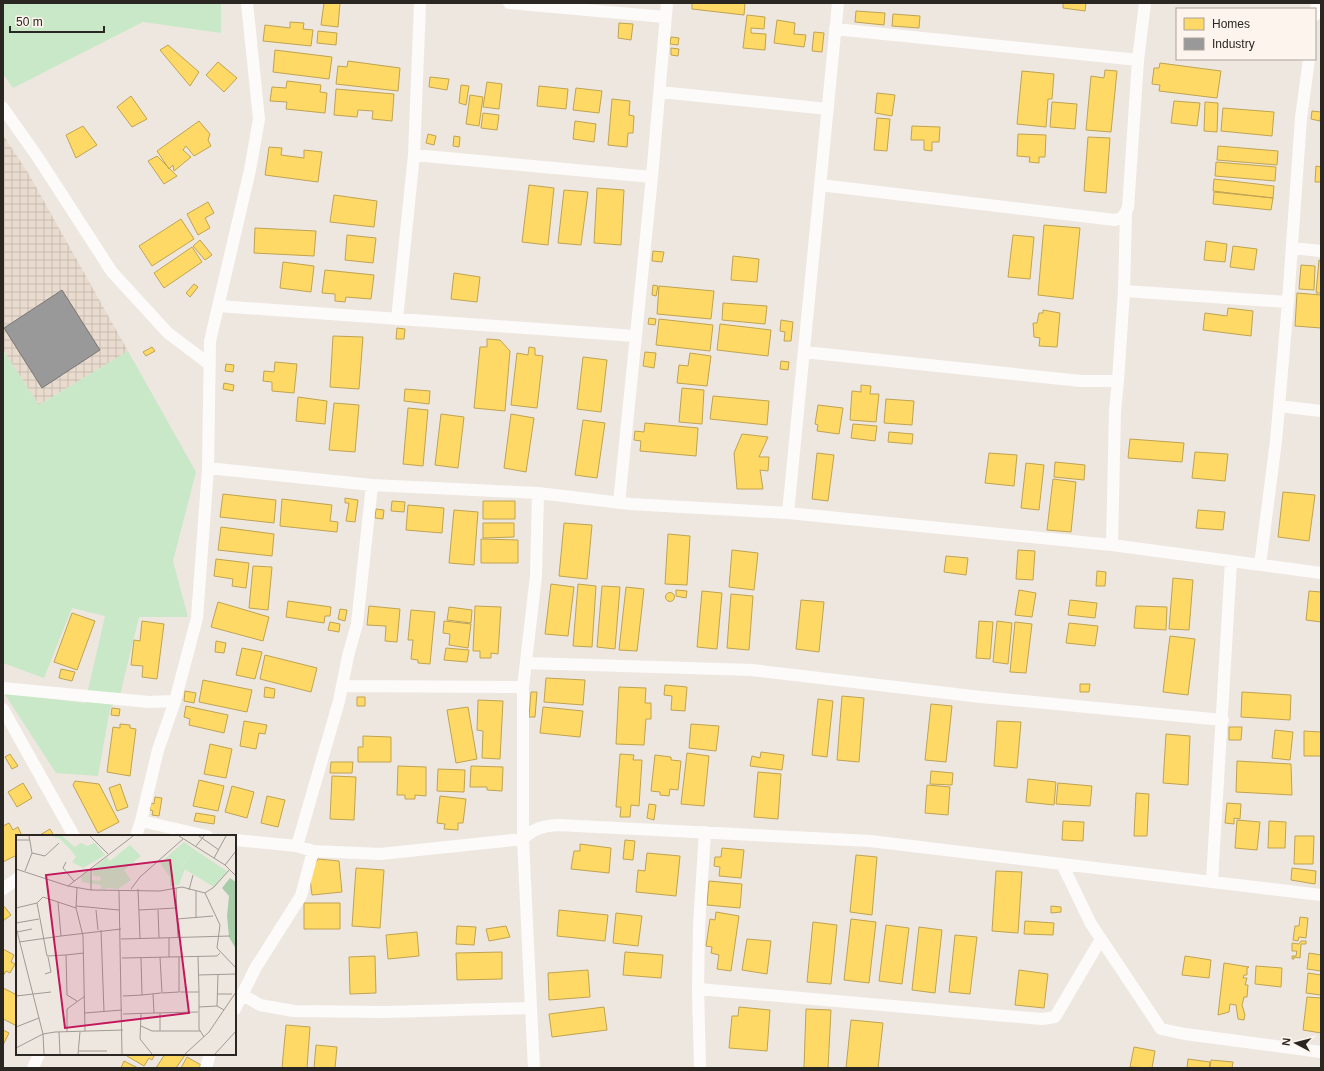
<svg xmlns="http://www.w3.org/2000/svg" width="1324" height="1071" viewBox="0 0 1324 1071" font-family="Arial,sans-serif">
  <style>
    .industrial { fill: url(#industrial-grid) }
    .green { fill: #c9e8c7 }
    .homes { fill: #ffd966; stroke: #bfa351 }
    .industry { fill: #999; stroke: #787675 }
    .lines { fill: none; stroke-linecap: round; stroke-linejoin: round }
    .minor { stroke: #fcfbfa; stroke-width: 12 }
    .inset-road { fill: none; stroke: #a09a94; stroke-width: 1 }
    .view { fill: #c2185b; fill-opacity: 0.15; stroke: #c2185b; stroke-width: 2 }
    .inset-edge { fill: none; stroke: #2a2621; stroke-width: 2 }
  </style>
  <defs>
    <pattern id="industrial-grid" width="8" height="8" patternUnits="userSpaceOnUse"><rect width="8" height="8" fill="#e9dccf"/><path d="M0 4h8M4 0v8" fill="none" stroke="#c8bdb1"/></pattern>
  </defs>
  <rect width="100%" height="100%" fill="#eee7e0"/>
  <!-- industrial -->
  <path class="industrial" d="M3,135L28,173L128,351L39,405L3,350Z"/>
  <!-- green -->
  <path class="green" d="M3,3H221V33L143,22L13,88L3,74Z
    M3,350L39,405L128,351L196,472L173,561L188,617H139L120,695L110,709L98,776L56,773L4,693L85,703L105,616L72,608L44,678L3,663Z"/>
  <!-- homes -->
  <path class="homes" d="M324,3H340L338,27L321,25Z
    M692,3H745L744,15L692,9Z
    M1063,3H1086L1085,11L1063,8Z
    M856,11L885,13L884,25L855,22Z
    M893,14L920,16L919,28L892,26Z
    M747,15L765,17L764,29L751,28V33L766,34L765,50L743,48Z
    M777,20L795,23L794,34L806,35L804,47L774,43Z
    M290,22L304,23L303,29L313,30L311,46L263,41L265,25L290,28Z
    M619,23L633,24L631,40L618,38Z
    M318,31L337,33L336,45L317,43Z
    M814,32L824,33L822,52L812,51Z
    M671,37L679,38L678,45L670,44Z
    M168,45L199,72L190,86L160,50Z
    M671,48L679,49L678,56L671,55Z
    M275,50L332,57L329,79L273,72Z
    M348,61L400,68L398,91L336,84L338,66L347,67Z
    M218,62L237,78L224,92L206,75Z
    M1160,63L1221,71L1217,98L1159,91L1160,85L1152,84L1154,68H1159Z
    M1105,70L1117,71L1111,132L1086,130L1091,76L1104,78Z
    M1022,71L1054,74L1052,99H1048L1046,127L1017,124Z
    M430,77L449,79L447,90L429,87Z
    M287,81L321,85L320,92L327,93L325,113L286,109L287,102L270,101L272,87L286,88Z
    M487,82L502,84L499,109L483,107Z
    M461,85L469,86L466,105L459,103Z
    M539,86L568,89L566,109L537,106Z
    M576,88L602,91L599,113L573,110Z
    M336,89L394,94L392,121L372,119L373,111L358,110L357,117L334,115Z
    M877,93L895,95L892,116L875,113Z
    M470,95L483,97L479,126L466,124Z
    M131,96L147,119L132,127L117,107Z
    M612,99L630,101L629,115L634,116L633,133H628L627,147L608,145Z
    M1174,101L1200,103L1197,126L1171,123Z
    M1052,102L1077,104L1075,129L1050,127Z
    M1205,102L1218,103L1217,132L1204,131Z
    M1223,108L1274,112L1272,136L1221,131Z
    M1312,111L1321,112L1320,121L1311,119Z
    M483,113L499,115L497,130L481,128Z
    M877,118L890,119L887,151L874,150Z
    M199,121L210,134L208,140L211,146L194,156L186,146L183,150L191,157L174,171L173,165L169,169L157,151Z
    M575,121L596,124L594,142L573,139Z
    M83,126L97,145L76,158L66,135Z
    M912,126L940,127L939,142H932V151L924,150V140H911Z
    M428,134L436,136L434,145L426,143Z
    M1018,134L1046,135L1045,157H1039V163L1029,162L1030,157L1017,156Z
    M454,136L460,137L459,147L453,146Z
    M1088,137L1110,138L1106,193L1084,191Z
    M1218,146L1278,151L1277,165L1217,160Z
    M269,147L282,148L281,155L304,158V150L322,152L318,182L265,175Z
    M157,156L177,176L164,184L148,161Z
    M1216,162L1276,167L1275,181L1215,176Z
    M1316,166L1321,167V182H1315Z
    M1214,179L1274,186L1273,198L1213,191Z
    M529,185L554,188L548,245L522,242Z
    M597,188L624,190L621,245L594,243Z
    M564,190L588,192L581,245L558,243Z
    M1214,192L1273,198L1271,210L1213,204Z
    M334,195L377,201L374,227L330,222Z
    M208,202L214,213L205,218L210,228L198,235L187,214Z
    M181,219L194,239L152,266L139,246Z
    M1044,225L1080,228L1073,299L1038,295Z
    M255,228L316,231L314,256L254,253Z
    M347,235L376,238L373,263L345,260Z
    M1013,235L1034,237L1030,279L1008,277Z
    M200,240L212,255L205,260L193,246Z
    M1206,241L1227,244L1225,262L1204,260Z
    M1233,246L1257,249L1254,270L1230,267Z
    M192,247L202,262L164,288L154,273Z
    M653,251L664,252L662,262L652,261Z
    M733,256L759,259L757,282L731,280Z
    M1319,260L1321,261V293H1316Z
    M283,262L314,266L311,292L280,288Z
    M1301,265L1315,266L1314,290L1299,289Z
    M325,270L374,275L371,299L346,297L345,302L335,301V294L322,293Z
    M454,273L480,277L477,302L451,299Z
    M194,284L198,287L190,297L186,293Z
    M653,285L658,286L656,296L652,295Z
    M659,286L714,291L711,319L657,314Z
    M1297,293L1321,295V328L1295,326Z
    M723,303L767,306L765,324L722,320Z
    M1228,308L1253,311L1251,336L1203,330L1205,313L1227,316Z
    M1043,310L1060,313L1057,347L1039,346L1040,338L1034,337L1033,323H1037L1039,313H1043Z
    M649,318L656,319L655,325L648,324Z
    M659,319L713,325L710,351L656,345Z
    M781,320L793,322L791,341H784L785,332L780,331Z
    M720,324L771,330L768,356L717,350Z
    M397,328L405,329L404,339H396Z
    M333,336L363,337L359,389L330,387Z
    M487,339L500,340L510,351L505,411L474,408L480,347H487Z
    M152,347L155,351L146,356L143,352Z
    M529,347L535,348V355L543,356L537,408L511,405L517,353L528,355Z
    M645,352L656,353L654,368L643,366Z
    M690,353L711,356L707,386L677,383L679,365L688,366Z
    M583,357L607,360L601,412L577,409Z
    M781,361L789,362L788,370L780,369Z
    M275,362L297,364L294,393L272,391V382L263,381L264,371L274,372Z
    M226,364L234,365L233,372L225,371Z
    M224,383L234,385L233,391L223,389Z
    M861,385L871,386L870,394H879L876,422L850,420L852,391L861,392Z
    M682,388L704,390L702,424L679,422Z
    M405,389L430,391L429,404L404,401Z
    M713,396L769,401L767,425L710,419Z
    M298,397L327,401L325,424L296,421Z
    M886,399L914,401L912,425L884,423Z
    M334,403L359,405L355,452L329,450Z
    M818,405L843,408L839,434L817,431L818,425L815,424Z
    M408,408L428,410L423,466L403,464Z
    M441,414L464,417L458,468L435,465Z
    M511,414L534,418L526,472L504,468Z
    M583,420L605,423L597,478L575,475Z
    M645,423L698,428L696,456L640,451L641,441L634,440L635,431L644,432Z
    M853,424L877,426L875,441L851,438Z
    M889,432L913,434L912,444L888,442Z
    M742,434L768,437L759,457H769L768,471L760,470L763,489H737L734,453Z
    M1130,439L1184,443L1182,462L1128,458Z
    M1195,452L1228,454L1225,481L1192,478Z
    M817,453L834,455L828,501L812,499Z
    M989,453L1017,455L1014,486L985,483Z
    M1055,462L1085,465L1084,480L1054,477Z
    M1026,463L1044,465L1039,510L1021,508Z
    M1053,479L1076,482L1071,532L1047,530Z
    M1283,492L1315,495L1309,541L1278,537Z
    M223,494L276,500L274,523L220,517Z
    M345,498L358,500L355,522L346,521L349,503H345Z
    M282,499L332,505L330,521L338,522L337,532L280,526Z
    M392,501L405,502L404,512L391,511Z
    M483,501H515V519H483Z
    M408,505L444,508L442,533L406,530Z
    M376,509L384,510L383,519L375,518Z
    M454,510L478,512L474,565L449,563Z
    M1198,510L1225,512L1223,530L1196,528Z
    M483,523H514V537L483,538Z
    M564,523L592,525L587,579L559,576Z
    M221,527L274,534L272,556L218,550Z
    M668,534L690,536L687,585L665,584Z
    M481,539L518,540V563H481Z
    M732,550L758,553L754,590L729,587Z
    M1018,550L1035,551L1033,580L1016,579Z
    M946,556L968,558L966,575L944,572Z
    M216,559L249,563L246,588L232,586L233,579L214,576Z
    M253,566L272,567L268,610L249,608Z
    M1097,571L1106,572L1105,586H1096Z
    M1173,578L1193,580L1189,630L1169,629Z
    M551,584L574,587L568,636L545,634Z
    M578,584L596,586L592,647L573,646Z
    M602,586L620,587L615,649L597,647Z
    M626,587L644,589L637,651L619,650Z
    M676,590L687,591L686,598L676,596Z
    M1019,590L1036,593L1032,617L1015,615Z
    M702,591L722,593L717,649L697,647Z
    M1309,591L1321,592V622L1306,620Z
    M665.5 597a4.5 4.5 0 1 1 9 0a4.5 4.5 0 1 1-9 0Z
    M731,594L753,596L749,650L727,648Z
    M801,600L824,602L819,652L796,649Z
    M1070,600L1097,603L1095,618L1068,615Z
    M288,601L331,607L330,616H325L324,623L286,617Z
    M218,602L269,617L263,641L211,627Z
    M369,606L400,609L397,642L385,641L386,626L367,625Z
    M475,606L501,607L498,654L491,653V658H480V651H473Z
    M1136,606L1167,607L1166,630L1134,628Z
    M449,607L472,610L471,623L447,620Z
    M340,609L347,610L345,621L338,619Z
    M411,610L435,612L430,664L418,663V660L411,659L413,640H408Z
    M72,613L95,621L77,670L54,662Z
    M142,621L164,624L157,679L142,677L143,666L131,665L134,640L140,641Z
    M444,621L471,624L468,648L449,645L450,634L443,633Z
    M979,621L993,622L990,659L976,658Z
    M997,621L1012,623L1008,664L993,662Z
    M330,622L340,624L339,632L328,630Z
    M1015,622L1032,624L1026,673L1010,672Z
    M1069,623L1098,626L1095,646L1066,643Z
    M1170,636L1195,639L1188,695L1163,692Z
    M216,641L226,643L224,653L215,652Z
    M242,648L262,652L255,679L236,675Z
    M446,648L469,650L467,662L444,660Z
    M265,655L317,668L311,692L260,679Z
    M61,669L75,672L72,681L59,678Z
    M546,678L585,680L583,705L544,702Z
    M203,680L252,690L247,712L199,702Z
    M1080,684H1090L1089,692H1080Z
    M665,685L687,687L685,711L671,710L672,696L664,695Z
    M265,687L275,689L274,698L264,697Z
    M619,687L646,688L645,703H651V719H646L644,745L616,744Z
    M185,691L196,693L194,703L184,701Z
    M531,692H537L535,717H529Z
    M1242,692L1291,695L1290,720L1241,717Z
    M842,696L864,698L859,762L837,760Z
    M357,697H365V706H357Z
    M818,699L833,701L827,757L812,755Z
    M478,700L503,701L500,759L482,758L483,731L477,730Z
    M931,704L952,706L946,762L925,760Z
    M186,706L228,715L224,733L189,725L190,719L184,717Z
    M468,707L477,759L456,763L447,710Z
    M543,707L583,711L580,737L540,733Z
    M112,708L120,709L119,716L111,715Z
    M244,721L267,725L265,734L259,733L256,749L240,746Z
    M997,721L1021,722L1017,768L994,766Z
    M120,724L130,725V728L136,729L130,776L107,772L113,727L120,728Z
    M691,724L719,726L716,751L689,748Z
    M1229,727H1242L1241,740H1229Z
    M1275,730L1293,732L1290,760L1272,758Z
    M1304,731L1321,732V756H1304Z
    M1166,734L1190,736L1188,785L1163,783Z
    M363,736L391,737V762H358V747H363Z
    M210,744L232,749L226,778L204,774Z
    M761,752L784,755L782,770L750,766L752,756L760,758Z
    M687,753L709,756L704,806L681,804Z
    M10,754L18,766L12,769L5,757Z
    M620,754L634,755L633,760H642L639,806L631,805L630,817H620L621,807H616Z
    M655,755L671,757V760L681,761L678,790L670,789L669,796L660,795V792L651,791Z
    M1237,761L1291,764L1292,795L1236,792Z
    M331,762H353L352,773H330Z
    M398,766L426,767V796L415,795V799H405V795H397Z
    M471,766L503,767L502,791L487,790V787H470Z
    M438,769L465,770L464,792L437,791Z
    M931,771L953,773L952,785L930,784Z
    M758,772L781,774L778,819L754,817Z
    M332,776L356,777L354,820L330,819Z
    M1028,779L1056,782L1054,805L1026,802Z
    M199,780L224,786L218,811L193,806Z
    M75,781L99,784L119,822L98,833L73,785Z
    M23,783L32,798L17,807L8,792Z
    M1058,783L1092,786L1090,806L1056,804Z
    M120,784L128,807L117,811L109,788Z
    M927,785L950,787L948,815L925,813Z
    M232,786L254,792L247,818L225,812Z
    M1136,793L1149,794L1147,836H1134Z
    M267,796L285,800L278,827L261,823Z
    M440,796L466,799L463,823H458V830L444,829L445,824L437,823Z
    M155,797L162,798L159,816L152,815L153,811L150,810L151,803L154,804Z
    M1227,803L1241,804L1240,819L1234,818V824L1225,823Z
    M649,804L656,805L654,820L647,818Z
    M196,813L215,816L214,824L194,821Z
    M1237,820L1260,822L1257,850L1235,848Z
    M1063,821L1084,822L1083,841L1062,840Z
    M1269,821L1286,822L1285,848H1268Z
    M9,823L13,830L18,827L22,836H17V855L3,862V826Z
    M50,829L54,836H40V835Z
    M1295,836H1314L1313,864H1294Z
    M625,840L635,841L633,860L623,859Z
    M580,844L611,848L609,873L571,869L574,851H580Z
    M722,848L744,850L741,878L719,876L720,867L714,866L715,857H721Z
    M647,853L680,856L676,896L636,892L638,870L645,871Z
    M856,855L877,857L872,915L850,912Z
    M318,859L339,861L342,892L312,895L309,871Z
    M356,868L384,870L380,928L352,926Z
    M1292,868L1316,871L1315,884L1291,880Z
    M996,871L1022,872L1018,933L992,931Z
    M709,881L742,884L740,908L707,905Z
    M304,903H340V929H304Z
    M3,905L11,915L3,921Z
    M1051,906L1061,907V912L1051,913Z
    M559,910L608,915L605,941L557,936Z
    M716,912L739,916L731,971L717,969L719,955L711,953L712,947L706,946L710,919L715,920Z
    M616,913L642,916L638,946L613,943Z
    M1300,917L1308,918L1306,938L1299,937L1298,941L1293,940L1295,926H1299Z
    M851,919L876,922L869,983L844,980Z
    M1025,921L1054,923L1053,935L1024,934Z
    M813,922L837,925L831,984L807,982Z
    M886,925L909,928L902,984L879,981Z
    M457,926L476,927L474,945L456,944Z
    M506,926L510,937L489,941L486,929Z
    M919,927L942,930L935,993L912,990Z
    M417,932L419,956L388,959L386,935Z
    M955,935L977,937L970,994L949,992Z
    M747,939L771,941L767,974L742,970Z
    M1301,941H1306V944H1301L1300,958L1294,957V959H1292V956H1296L1297,951H1292V943L1299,944Z
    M3,949L14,955L11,962L15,964L10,973L6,971L3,976Z
    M502,952V979L457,980L456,953Z
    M625,952L663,955L661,978L623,975Z
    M1309,953L1321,955V971L1307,969Z
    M375,956L376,993L350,994L349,957Z
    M1185,956L1211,960L1209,978L1182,975Z
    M1224,963L1249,967L1247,968V975H1244L1243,978H1247L1245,985H1248L1247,997H1244L1242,1005L1245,1015L1244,1020L1238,1019L1236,1005L1230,1004L1229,1012L1218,1015Z
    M1256,966L1282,968L1281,987L1255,984Z
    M588,970L590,997L549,1000L548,973Z
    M1019,970L1048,974L1044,1008L1015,1005Z
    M1308,973L1321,975V995L1306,993Z
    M3,988L17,995V1026L3,1019Z
    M1307,997L1321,998V1033L1303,1030Z
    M604,1007L607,1030L552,1037L549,1014Z
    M739,1007L770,1010L767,1051L729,1048L732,1016H738Z
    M806,1009L831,1010L828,1068H804Z
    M851,1020L883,1023L878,1068H846Z
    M286,1025L310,1027L307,1068H282Z
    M3,1030L9,1033L3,1045Z
    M316,1045L337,1047L335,1068H314Z
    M1134,1047L1155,1051L1152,1068L1130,1067Z
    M128,1054H155L152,1060L149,1058L144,1066L127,1056Z
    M165,1054H183L185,1055L176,1068H156Z
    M187,1057L201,1065L199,1068H181Z
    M1188,1059L1210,1062L1209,1068H1187Z
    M1211,1060L1233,1062L1232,1068H1210Z
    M124,1061L138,1068H121Z"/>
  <!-- industry -->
  <path class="industry" d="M62,290L100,350L42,388L4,328Z"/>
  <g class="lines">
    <!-- minor -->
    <path class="minor" d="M509,3L665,17
      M1315,15L1317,3
      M1138,60L1145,3
      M660,92L828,109
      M3,108L37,156L112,272L168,333L209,364
      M414,155L652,177L619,503
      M652,177L667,3
      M820,185L1115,220L1122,218L1128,208L1138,60L835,29
      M1292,248L1321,251
      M1124,291L1288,302L1276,441L1260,565
      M1288,302L1301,118L1309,59
      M219,306L635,336
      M397,319L414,155L420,3
      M804,352L1081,381H1118L1115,411L1112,545
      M1118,381L1124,291L1126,214
      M1279,406L1321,411
      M208,468L372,485L538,493L630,504L788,513L1112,545L1321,573
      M788,513L838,3
      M526,663L752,670L981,697L1223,720
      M343,686L523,687
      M3,688L149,702L175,701
      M3,709L74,836
      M141,821L207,836
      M705,832L699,926L698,989L1042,1019L1055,1017L1101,939
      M136,836L141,821L158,750L175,701L197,618L208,468L210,341L250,170L259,119L247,3
      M235,840L297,846L313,851L301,896L256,967L235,1009
      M297,846L339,701L348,656L357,624L372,485
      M313,851L380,854L523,839C534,828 544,826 558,825L870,841L1321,895
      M1062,864L1091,924L1161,1029L1185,1034L1321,1052
      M1212,881L1231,562
      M3,889L17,879
      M698,989L700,1068
      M243,995L260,1005L294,1011L385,1012L531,1008L534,1068
      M531,1008L523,839V687L536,576L538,493
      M33,1068L39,1054
      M206,1068L210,1054"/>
  </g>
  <!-- overview -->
  <g transform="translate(16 835)">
    <rect width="220" height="220" fill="#eee7e0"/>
    <path d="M36,1H46L59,12L65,8L71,11L79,8L89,20L67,33L56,27L60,22L55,15L44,4ZM168,7L179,15L165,31L169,34L163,50L154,51V42L144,28ZM114,10L125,21L108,35L115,45L102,54L92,53L85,55V50L66,47L65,42L74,35V45L84,46L85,42L76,40L78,33L91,22L94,26Z" fill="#c9e8c7"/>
    <path d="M214,43L220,47V114L213,102L211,81L213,61L206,53Z" fill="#a7cda8"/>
    <path d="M179,15L211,36L198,52L165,32Z" fill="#c9e8c7"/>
    <path class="inset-road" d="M13,1L16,18M74,1L92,19M163,1L209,30L220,41M183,1L203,15M0,5H14M180,11L188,1M198,23L210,1M50,27L47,33L58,46M209,30L220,16M0,34L52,51L75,55L144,56L166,52L189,58L198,52L214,34M75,34V55M9,36L16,18L29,21L43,8M52,51L117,1M160,53L161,84L197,81M115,54L124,42L167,4M122,54L124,103M173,55L177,40M103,56L106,219M180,56V83M189,58L204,90L201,113L220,133M21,68L31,121L50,120M60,71L103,75M0,73L21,68L27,62L60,73L61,53M60,73L67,101L69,196M80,75L82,95M123,75L160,73M161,84L162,102M0,88L23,84M0,92L27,199L28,219M85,95L88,177M1,97L16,94M45,101L105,94M143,103L214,101M153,103V122M105,104L143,103L142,75M3,107L45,101L42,67M144,122L146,158L163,157V122M106,123L201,121L204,118M29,139L35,137L32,122M182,140L220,139M164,157H183L182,121M183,157V194L188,202M201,159H216M126,160L145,158M0,161L35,157M107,161L126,160L125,123M61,166L51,160L50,120L68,118M201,171L202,139M183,172L201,171L208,175M69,178L106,175M138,178L182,177M144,178V196M107,179L138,178L137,159M125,179L124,204L136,219M125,191L136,196H184M0,192L23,183M43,197L44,219M51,197V174L69,161M0,213L27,199L39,197L107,195M63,216H91M62,219L64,197M169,219L193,197L220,157M199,219L220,196"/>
    <path class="view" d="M154,25L173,178L49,193L30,40Z"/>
    <rect width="220" height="220" class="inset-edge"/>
  </g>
  <!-- border -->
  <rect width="1324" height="1071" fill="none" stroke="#2a2621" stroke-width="8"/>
  <!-- legend -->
  <rect x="1176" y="8" width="140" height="52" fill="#fdf5ed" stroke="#a9a29b"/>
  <rect x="1184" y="18" width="20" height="12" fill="#ffd966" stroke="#a9a29b"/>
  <text x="1212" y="28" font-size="12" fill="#2a2621">Homes</text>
  <rect x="1184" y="38" width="20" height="12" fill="#999999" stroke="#a9a29b"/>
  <text x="1212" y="48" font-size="12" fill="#2a2621">Industry</text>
  <!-- north arrow -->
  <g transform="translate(1296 1043) rotate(277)" stroke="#fdf5ed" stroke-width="3" paint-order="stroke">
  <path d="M0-3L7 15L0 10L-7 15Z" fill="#2a2621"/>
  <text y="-6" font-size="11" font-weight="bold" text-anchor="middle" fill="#2a2621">N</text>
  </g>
  <!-- scale -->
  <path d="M10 26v6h94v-6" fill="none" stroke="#2a2621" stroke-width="2"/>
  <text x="16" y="26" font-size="12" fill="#2a2621" stroke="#fdf5ed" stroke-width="3" paint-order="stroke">50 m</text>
</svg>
